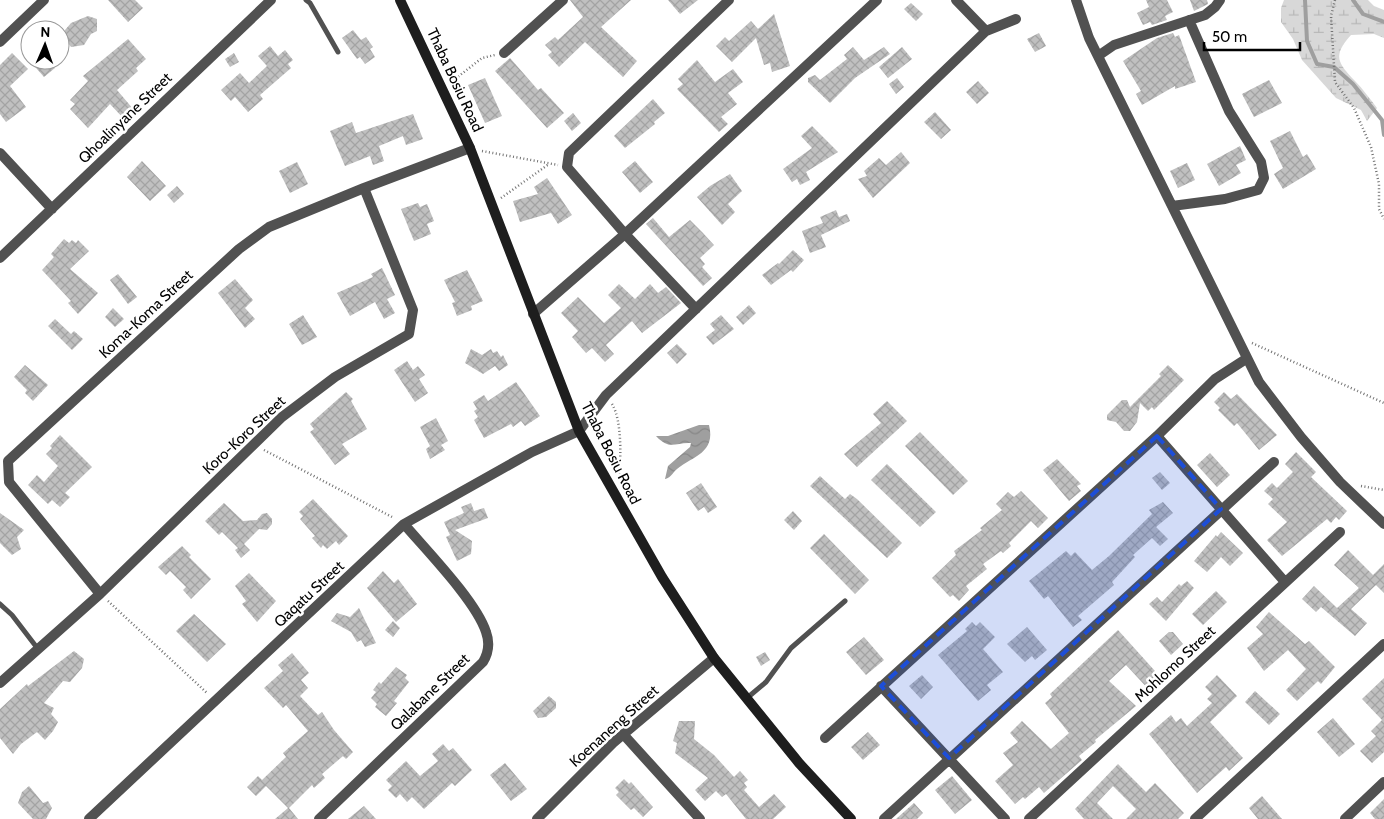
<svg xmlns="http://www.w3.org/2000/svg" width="1384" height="819" viewBox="0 0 1384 819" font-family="Cabin,sans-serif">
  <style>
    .wetland { fill: url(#wetland-marsh) }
    .water { fill: url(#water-waves) }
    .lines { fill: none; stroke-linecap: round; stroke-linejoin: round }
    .stream { stroke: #9f9f9f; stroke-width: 4 }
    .building { fill: url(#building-cross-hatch) }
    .path { stroke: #737373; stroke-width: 2.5; stroke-dasharray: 1 2.5; stroke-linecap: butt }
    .lane { stroke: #515151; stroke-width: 5 }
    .street { stroke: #515151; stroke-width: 10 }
    .secondary { stroke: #1e1e1e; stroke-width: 10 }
    .marked { fill: #1d4ed8; fill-opacity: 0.2; stroke: #1d4ed8; stroke-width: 4; stroke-dasharray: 10 6; stroke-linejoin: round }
    .labels { text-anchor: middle; stroke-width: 5; stroke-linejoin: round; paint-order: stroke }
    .street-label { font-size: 15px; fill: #000; stroke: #fff }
  </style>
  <defs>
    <pattern id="wetland-marsh" width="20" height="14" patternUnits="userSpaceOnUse" patternTransform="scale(1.25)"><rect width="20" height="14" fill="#d8d8d8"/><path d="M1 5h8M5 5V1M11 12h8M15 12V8" fill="none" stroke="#b8b8b8"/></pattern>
    <pattern id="water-waves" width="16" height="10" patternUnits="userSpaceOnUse" patternTransform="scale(1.25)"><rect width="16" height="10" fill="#9f9f9f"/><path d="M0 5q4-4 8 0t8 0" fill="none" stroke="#878787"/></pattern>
    <pattern id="building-cross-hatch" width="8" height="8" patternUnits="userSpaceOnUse" patternTransform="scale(1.25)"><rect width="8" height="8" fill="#c0c0c0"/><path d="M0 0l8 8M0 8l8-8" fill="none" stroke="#a3a3a3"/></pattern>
  </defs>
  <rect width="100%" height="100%" fill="#fff"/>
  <!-- wetland -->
  <path class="wetland" d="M1284,0H1368L1374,6L1384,10V38L1374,34L1351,35C1332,56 1338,63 1355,81C1363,89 1370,99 1377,108L1367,121L1361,110L1336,98L1302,60L1293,39L1281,22V8Z"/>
  <!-- water -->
  <path class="water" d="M699,425H709C716,453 693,456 677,469C672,473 672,477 665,479L668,466L690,447L691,443C675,442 670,451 656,436H668Z"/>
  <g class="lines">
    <!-- stream -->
    <path class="stream" d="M1305,0L1307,41L1317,64L1334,67L1353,84L1382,120L1384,135
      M1353,0L1363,14L1384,22"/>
  </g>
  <!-- building -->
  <path class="building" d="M108,0H135L143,8L128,22Z
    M570,0H631L601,27L637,61L623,77L585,42L559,67L548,55L552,52L545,45L555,37L558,40L583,17Z
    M668,0H698L680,14Z
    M1146,0H1167L1173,12L1165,16L1167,20L1152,25L1150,22L1143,25L1137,13L1149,7Z
    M1190,0H1207L1208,4L1194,11Z
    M911,3L923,14L916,21L904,9Z
    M774,14L790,66L772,72L770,63L764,65L756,38L732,62L716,46L725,37L729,41L751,21L758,29Z
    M88,16L97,19V31L91,34L84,45L71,47L66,40L65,30L71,23Z
    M353,30L361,40L366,37L373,47L370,49L375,57L365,64L360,57L357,59L342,38Z
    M1039,33L1046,46L1035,52L1027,39Z
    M1173,33L1175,37L1179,35L1196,82L1175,89V86L1142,105L1136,94L1141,91L1123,61L1157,38Z
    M128,39L146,59L136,68L138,71L117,90L134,110L124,119L110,104L88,128L70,109L75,104L70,100L88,81L83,76Z
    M270,46L278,56L285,50L293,60L288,64L291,68L260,95L263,99L248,112L235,97L231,101L221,90L240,73L249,83L267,66L258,56Z
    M853,47L864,60L884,47L890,54L855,78L830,103L808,82V78L815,75L820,80L847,59L844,55Z
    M902,47L912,59L888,78L879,67Z
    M12,53L28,69L10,86L26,107L6,122L0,114V65Z
    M234,53L239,62L230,67L225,59Z
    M510,58L538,90L541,88L564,113L547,128L495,71Z
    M29,60H48L55,68L44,77Z
    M697,60L715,82L733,69L743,82L728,93L737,104L721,117L728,124L719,132L677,89L683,84L678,79Z
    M485,78L502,116L485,123L468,85Z
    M897,78L904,87L896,94L889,84Z
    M1269,80L1282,103L1254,117L1242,94Z
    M978,81L989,93L977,104L966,92Z
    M653,99L665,113L654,122L655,124L625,148L614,136Z
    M935,112L951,130L941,139L924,122Z
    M573,113L581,123L572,131L564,121Z
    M413,114L423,139L406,145L403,136L379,146L384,161L373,165L370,156L345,166L330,131L352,122L356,133Z
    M812,126L838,152L806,172L810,180L800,185L797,179L792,182L783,169L812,148L801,136Z
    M1290,131L1303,157L1307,154L1316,169L1283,189L1274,174L1283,168L1270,141Z
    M1240,146L1246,160L1236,165L1241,173L1219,186L1207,164Z
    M901,152L910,163L873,198L858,179L867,176L864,171L879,158L886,165Z
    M142,161L166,186L150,201L127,177Z
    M635,161L653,182L640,193L622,172Z
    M297,162L308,184L290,193L279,171Z
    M1187,163L1195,180L1178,188L1170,171Z
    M730,174L742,191L728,204L735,212L722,225L697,197L710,186Z
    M547,178L572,215L558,224L551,213L520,222L513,201L538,194L534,187Z
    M177,186L184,194L174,203L167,195Z
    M418,203L420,207L427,204L434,221L427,224L431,234L414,241L401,209Z
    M836,210L839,217L847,214L850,221L821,235L826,247L810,253L802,231L823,223L820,217Z
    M653,218L669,237L690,220L702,232L714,245L700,258L705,264L702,267L712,278L703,286L646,224Z
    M64,239L69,243L72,240L76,243L78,240L89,251L70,269L98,293L78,314L68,303L71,301L42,270L54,257L51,254Z
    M793,250L804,260L793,272L791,270L771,285L762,275L778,263L779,264Z
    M382,268L395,295L387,299L395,313L384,319L375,302L350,316L337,293L373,277L371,274Z
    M467,270L483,301L471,306L472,310L457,316L452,303L455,302L444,280Z
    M118,274L137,297L128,304L110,280Z
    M235,279L253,300L245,308L255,319L245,328L218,293Z
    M619,284L635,299L650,284L658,293L666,287L681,303L642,333L632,321L606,345L614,354L605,362L592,348L586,353L572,337L578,331L561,313L578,297L604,323L621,308L608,295Z
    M749,305L756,313L743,325L736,317Z
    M113,308L124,319L115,327L105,317Z
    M303,315L317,337L302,345L289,324Z
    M721,315L734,329L713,345L706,337L715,330L710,324Z
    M55,319L71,334L74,331L83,339L72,350L48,326Z
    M677,344L687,354L677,364L667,353Z
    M471,349L482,355L491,349L493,353L497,351L501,357L503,355L508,365L499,371L495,366L483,374L465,363Z
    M407,361L413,370L418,366L425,375L419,379L428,393L415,402L394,370Z
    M25,365L48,385L33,401L25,393L27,390L14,377Z
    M1168,365L1184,380L1154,410L1152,407L1148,411L1140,403L1137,422L1130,431H1124L1116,422L1107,420V415L1122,400H1127L1130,407L1161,376L1159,374Z
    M516,382L540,416L525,426L521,421L513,427L511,424L484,438L474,420L478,417L474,411L477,409L473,402L484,395L488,401Z
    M346,392L353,399L351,401L367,429L342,444L350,454L335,465L310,432L314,429L310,424Z
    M1224,392L1231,399L1237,394L1277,435L1259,450L1237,423L1234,426L1218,410L1220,408L1214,402Z
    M887,401L907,421L857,467L844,454L881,423L873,414Z
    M436,418L448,441L441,445L445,450L430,459L426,449L430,446L420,427Z
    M920,432L968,481L953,495L905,446Z
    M60,435L92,467L65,493L70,497L60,507L52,500L48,504L28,485L37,475L44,482L58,466L46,454L52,448L50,446Z
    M1296,452L1316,472L1311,477L1347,511L1339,520L1336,517L1331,523L1327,519L1282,556L1267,540L1287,522L1268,504L1273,499L1264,491L1272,483L1277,488L1293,472L1285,464Z
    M1210,453L1230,475L1217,487L1197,465Z
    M1057,459L1081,484L1077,486L1081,491L1069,501L1043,470Z
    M887,464L936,512L920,527L871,480Z
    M1160,472L1170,483L1162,490L1152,478Z
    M820,476L845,499L850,494L857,499L902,543L887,558L810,486Z
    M701,483L717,507L708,513L704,507L698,511L686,493Z
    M1021,491L1048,518L1038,528L1031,521L1009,543L1011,546L1003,553L1001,551L983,564L987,569L966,586L969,590L959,601L953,595L950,597L932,578L956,555L954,551L982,530L980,528L1002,510L996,504L1008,492L1014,497Z
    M313,499L348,536L339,545L336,541L327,549L323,545L321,548L312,538L315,536L300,519L303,516L299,512Z
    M1163,502L1173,513L1156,527L1168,539L1160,546L1152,538L1133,555L1135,557L1112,582L1114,585L1078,616L1082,620L1073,627L1048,596L1044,599L1029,581L1066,551L1071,556L1075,552L1092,570L1109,556L1152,514L1149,510Z
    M224,503L243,521L257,520L262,514L267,513L272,519V524L267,530L259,529L244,544L250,550L241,558L235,550L238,548L222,532L219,535L205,521Z
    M471,503L474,511L484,508L488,518L455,530L472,541L471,554L457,561L446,537L450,535L444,522L464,513L461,507Z
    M793,511L802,521L794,530L784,520Z
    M0,513L24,530L17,537L21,549L12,555L0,543Z
    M1221,532L1243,553L1230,566L1221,557L1207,572L1194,561L1216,535L1217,537Z
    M824,534L869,580L855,594L810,548Z
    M182,546L191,555L189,557L211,579L191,599L183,590L186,587L170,571L166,575L158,567Z
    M1348,550L1373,575L1384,564V593L1376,585L1351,609L1367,623L1355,636L1321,607L1316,612L1302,599L1314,586L1337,608L1359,588L1334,565Z
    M383,571L394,583L398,579L417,604L396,622L367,588Z
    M249,573L276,601L257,622L242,604L246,601L235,586Z
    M1187,581L1194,588L1166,621L1149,604L1157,597L1162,602L1179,584L1181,586Z
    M1216,591L1227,602L1203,625L1192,614Z
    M359,608L376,643L365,647L361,640L357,642L351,632L331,621L337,613L350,617Z
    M1269,612L1305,644L1309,641L1335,667L1321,684L1318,681L1297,701L1286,690L1306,669L1288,650L1264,671L1247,648L1263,634L1256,627Z
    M194,614L226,644L207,662L176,631Z
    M393,621L400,628L393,637L385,630Z
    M972,622L976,626L980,622L995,637L983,649L1003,672L987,685L991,690L978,701L938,655L967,631L965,629Z
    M1027,627L1047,650L1035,660L1032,656L1025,662L1007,644Z
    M1118,630L1164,681L1152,693L1126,665L1109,681L1136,706L1095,740L1096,742L1079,756L1082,760L1044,793L1039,787L1025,799L1023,797L1015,804L995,781L1013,765L1003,753L1018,742L1010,733L1022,721L1051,749L1069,733L1045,703L1052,697L1050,694Z
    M1169,632H1173L1183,644L1171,655L1159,641Z
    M864,637L884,660L866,675L846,652Z
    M74,651L84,659L82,668L70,682L63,681L44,703L54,708L51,714L58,722L53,731L45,740L37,732L21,744L13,754L0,738V709L27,684L28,686Z
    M765,652L770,660L761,666L756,657Z
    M292,653L309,673L301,680L308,688L300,696L318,715L322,712L334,730L353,752L346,759L343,756L322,774L325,778L314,788L312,785L289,808L298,819H275L288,808L266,786L256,796L247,787L258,776L262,780L286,757L283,753L308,731L286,705L283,708L264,688L283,671L278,665Z
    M396,667L407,675L405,678L409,682L394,701L397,703L386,716L375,707L377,704L371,698L376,692L373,690L379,682L381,684Z
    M922,675L933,687L921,699L909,686Z
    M1217,675L1237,696L1210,722L1243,758L1229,771L1226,767L1197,793L1149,734L1171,715L1176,722L1181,718L1187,726L1212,703L1207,699L1212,694L1205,687Z
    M1384,678V752L1372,763L1360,751L1376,736L1371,731L1382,720L1362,699Z
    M1255,691L1280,714L1269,725L1245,702Z
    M549,696L556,702V708L546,717L538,718L533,711Z
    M1333,718L1355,744L1339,757L1317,732Z
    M679,721H695L694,739L714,755L734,777L740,771L748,780L744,783L747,787L744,790L759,807L774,794L786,807L773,819H746L726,794L722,797L716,791L705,801L695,790L708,778L675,753L677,743L673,741Z
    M868,732L880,745L863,760L851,747Z
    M443,744L449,751L453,748L472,770L455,786L452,783L424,809L412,797L407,802L400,794L396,798L388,790L392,786L386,780L406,761L420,776L438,761L432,754Z
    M505,763L527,789L511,801L490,775Z
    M1118,764L1146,792L1155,783L1184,813L1178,819H1126L1136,809L1113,786L1097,803L1113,819H1084L1075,809Z
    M952,776L972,800L955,814L935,790Z
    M624,779L629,784L631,782L653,807L643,817L634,808L631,810L616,795L619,792L615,788Z
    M29,786L43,803L48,801L52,808L46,819H33L18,803L22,792Z
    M1262,796L1282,819H1258L1249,808Z
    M1384,799V819H1375L1370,813Z
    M914,803L923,813L917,819H896Z
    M364,806L376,819H348Z"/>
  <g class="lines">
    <!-- path -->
    <path class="path" d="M1335,0L1331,16L1335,82L1354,108L1371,147L1379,184V209L1384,219
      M450,83L482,58L495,55
      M482,151L558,165
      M501,198L549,164
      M1252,343L1384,403
      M612,404C622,420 621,458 619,477
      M264,450L394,518
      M1361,486L1384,490
      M108,601L207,693"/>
    <!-- lane -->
    <path class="lane" d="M306,0L310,3L338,52
      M0,604L12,615L38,649
      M747,698L766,682L791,648L845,601"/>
    <!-- street -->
    <path class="street" d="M956,0L986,31
      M1076,0L1089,38L1259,382L1301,437L1340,482L1384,524
      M0,42L44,0
      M504,53L563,0
      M1098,56L1114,45L1205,15L1215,7L1220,0
      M0,153L52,209
      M1172,206L1225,199L1258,190L1264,178L1261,162L1229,111L1189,20
      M0,258L271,0
      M696,309L625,234L567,167L569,153L729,0
      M533,314L625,234L877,0
      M1157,436L1285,582
      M100,594L9,482L8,461L239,249L269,227L364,188L470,148
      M0,683L100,594L282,417L335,377L409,334L413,310L364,188
      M881,686L1005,819
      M623,734L700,819
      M825,738L1157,436L1215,379L1246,359
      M89,819L404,524L532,452L579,431L606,395L986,31L1016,19
      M319,819L483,662C489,652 490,643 486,632C476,601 426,550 404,524
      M537,819L613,743L714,658
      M884,819L1274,462
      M1029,819L1340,532
      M1195,819L1384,644
      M1345,819L1384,782"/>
    <!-- secondary -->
    <path class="secondary" d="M400,0L470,148L579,431L662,577L714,658L799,763L851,819"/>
  </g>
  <!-- marked area -->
  <path class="marked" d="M1157,436L1221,509L949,758L881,686Z"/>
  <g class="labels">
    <!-- street labels -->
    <g class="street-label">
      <text transform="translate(455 80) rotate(65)" y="5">Thaba Bosiu Road</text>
      <text transform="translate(125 118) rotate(-44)" y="5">Qhoalinyane Street</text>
      <text transform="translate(146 314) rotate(-43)" y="5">Koma-Koma Street</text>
      <text transform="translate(244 435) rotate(-43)" y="5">Koro-Koro Street</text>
      <text transform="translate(611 453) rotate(63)" y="5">Thaba Bosiu Road</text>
      <text transform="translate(309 594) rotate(-43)" y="5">Qaqatu Street</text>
      <text transform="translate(1175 664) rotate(-43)" y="5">Mohlomo Street</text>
      <text transform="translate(430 692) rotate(-44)" y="5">Qalabane Street</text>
      <text transform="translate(614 726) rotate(-42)" y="5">Koenaneng Street</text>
    </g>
  </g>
  <!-- north arrow -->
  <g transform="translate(45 45) rotate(2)"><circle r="24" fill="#ffffff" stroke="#999999"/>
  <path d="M0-4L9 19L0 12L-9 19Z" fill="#000000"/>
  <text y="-8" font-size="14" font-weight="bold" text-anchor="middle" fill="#000000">N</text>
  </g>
  <!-- scale -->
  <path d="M1204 42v8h96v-8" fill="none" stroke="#000000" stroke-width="2.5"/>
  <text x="1212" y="42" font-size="15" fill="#000000" stroke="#ffffff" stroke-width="4" paint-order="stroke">50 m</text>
</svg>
